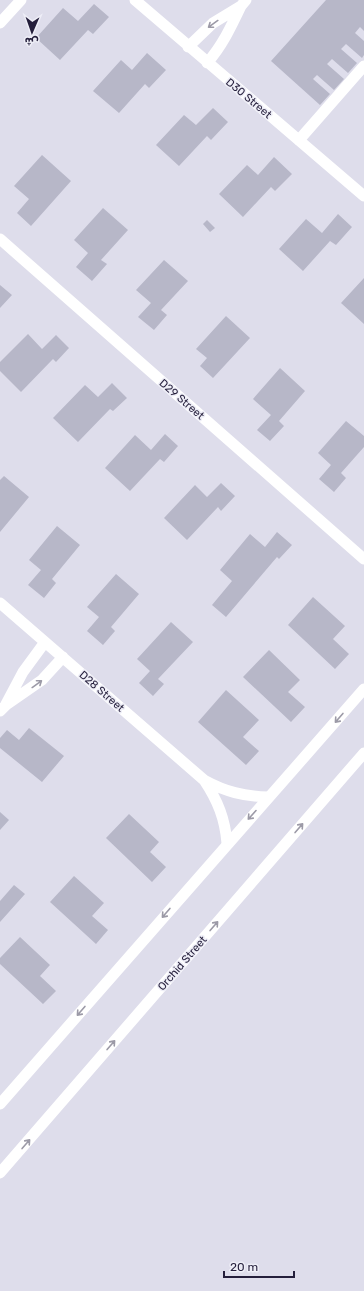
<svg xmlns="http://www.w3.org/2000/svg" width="364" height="1291" viewBox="0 0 364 1291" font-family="Rubik,Cairo,sans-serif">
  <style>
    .building { fill: #b7b7c8 }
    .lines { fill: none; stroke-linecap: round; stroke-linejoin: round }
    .service { stroke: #fff; stroke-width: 11 }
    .minor { stroke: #fff; stroke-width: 11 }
    .tertiary { stroke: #fff; stroke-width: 11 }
    .oneway { stroke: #9c9aa7 }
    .labels { text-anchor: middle; stroke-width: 3; stroke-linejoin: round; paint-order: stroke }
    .street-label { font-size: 11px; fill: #241e3b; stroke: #eeeef7 }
  </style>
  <rect width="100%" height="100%" fill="#deddeb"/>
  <!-- building -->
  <path class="building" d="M326,0H364V31L360,27L355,33L364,41V55L362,58L346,44L341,49L357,63L348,73L332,59L327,64L344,79L334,90L317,75L313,79L330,94L320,105L271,61Z
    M94,4L109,17L93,34L88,30L60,60L36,38L63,8L78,21Z
    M147,53L166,70L149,88L145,84L119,113L93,91L121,60L132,70Z
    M213,108L228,122L211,140L207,136L179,166L156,145L184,115L196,125Z
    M42,155L71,181L31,226L17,213L29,199L14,186Z
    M274,157L292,174L275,191L271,187L243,217L219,194L247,165L258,175Z
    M103,208L128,230L101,260L107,264L92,281L76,267L88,253L74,240Z
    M338,214L352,227L336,245L330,241L303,271L279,249L306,219L322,233Z
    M207,220L215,228L210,232L203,224Z
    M164,260L188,281L161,310L167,315L154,330L138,317L151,303L136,290Z
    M364,278V324L341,303Z
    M0,285L12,295L0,308Z
    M226,316L250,338L213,378L200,366L207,358L196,349Z
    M28,334L42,349L56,335L69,348L56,362L53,359L21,392L0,371V362Z
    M280,368L305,391L279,421L284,426L270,441L257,430L271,415L253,399Z
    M112,383L127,398L113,411L110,409L78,442L53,418L85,385L98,397Z
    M346,421L364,436V447L341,473L346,478L334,492L319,479L331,465L318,453Z
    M165,434L178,446L164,462L160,459L130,491L105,468L135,435L151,450Z
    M4,476L29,497L0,532V480Z
    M221,483L235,496L221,511L218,507L187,540L164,518L195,485L207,497Z
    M57,526L80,545L52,579L56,583L44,598L28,585L41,570L29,560Z
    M277,532L292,545L279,559L277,557L226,617L212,605L232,581L220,570L250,534L265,547Z
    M116,574L139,594L111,627L115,631L103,645L87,631L99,617L87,607Z
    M313,597L345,626L333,639L349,654L335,669L288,625Z
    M171,622L193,642L158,679L164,684L153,696L139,683L150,671L137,659Z
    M269,650L300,680L288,692L305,707L291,722L243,677Z
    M226,690L259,720L243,737L259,751L246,765L198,722Z
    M29,728L64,756L42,782L0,748V738L7,730L19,740Z
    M0,812L9,820L0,830Z
    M129,814L159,842L150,852L166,867L152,882L106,838Z
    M74,876L104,903L92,916L108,930L96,944L50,902Z
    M14,885L25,894L0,922V901Z
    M20,937L50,965L40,976L56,991L43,1004L0,964V958Z"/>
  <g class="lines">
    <!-- service -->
    <path class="service" d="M0,23L21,0
      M299,140L364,66"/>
    <!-- minor -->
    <path class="minor" d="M135,0L364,196
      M188,47L213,23L241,6L246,0
      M207,63C222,46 231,27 241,6
      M0,239L364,559
      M0,603L204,780C226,792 243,796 268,797
      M6,704L23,672L45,642
      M0,711L6,705L42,680L63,657
      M204,780C218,801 225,819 227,843"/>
    <!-- tertiary -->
    <path class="tertiary" d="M0,1104L364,689
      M0,1173L364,753"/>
  </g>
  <!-- one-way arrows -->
  <defs><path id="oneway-shaft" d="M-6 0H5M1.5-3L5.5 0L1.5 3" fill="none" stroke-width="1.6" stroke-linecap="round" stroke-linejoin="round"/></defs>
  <g class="oneway">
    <use href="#oneway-shaft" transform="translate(213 24) rotate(144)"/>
    <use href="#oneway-shaft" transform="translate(37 684) rotate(-36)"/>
    <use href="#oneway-shaft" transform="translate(339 718) rotate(131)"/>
    <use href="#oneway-shaft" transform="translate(252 815) rotate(132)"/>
    <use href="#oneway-shaft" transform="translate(299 828) rotate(-49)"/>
    <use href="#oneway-shaft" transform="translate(166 913) rotate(131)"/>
    <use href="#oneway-shaft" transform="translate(214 926) rotate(-49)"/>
    <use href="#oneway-shaft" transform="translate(81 1011) rotate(131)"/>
    <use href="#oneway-shaft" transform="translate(111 1045) rotate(-49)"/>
    <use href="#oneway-shaft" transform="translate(26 1144) rotate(-49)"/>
  </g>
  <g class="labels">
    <!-- street labels -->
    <g class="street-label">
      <text transform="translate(249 98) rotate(40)" y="4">D30 Street</text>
      <text transform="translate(182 399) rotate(41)" y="4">D29 Street</text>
      <text transform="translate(102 691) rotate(41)" y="4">D28 Street</text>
      <text transform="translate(182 963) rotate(-49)" y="4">Orchid Street</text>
    </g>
  </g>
  <!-- north arrow -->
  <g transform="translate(32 32) rotate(182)" stroke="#eeeef7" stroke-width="3" paint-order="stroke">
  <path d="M0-3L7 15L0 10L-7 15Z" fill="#241e3b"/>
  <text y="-6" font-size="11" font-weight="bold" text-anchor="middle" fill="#241e3b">ش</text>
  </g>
  <!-- scale -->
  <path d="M224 1271v6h70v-6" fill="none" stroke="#241e3b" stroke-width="2"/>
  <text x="230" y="1271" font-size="12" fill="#241e3b" stroke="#eeeef7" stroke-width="3" paint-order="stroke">20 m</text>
</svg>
